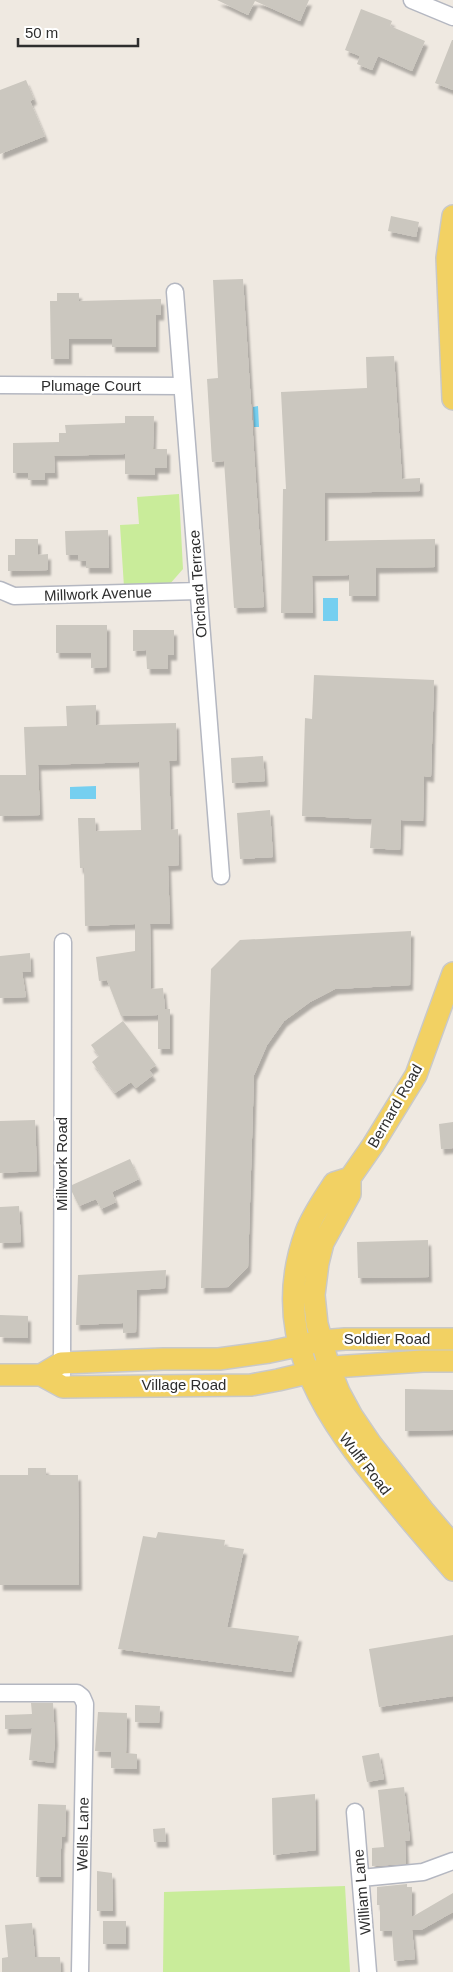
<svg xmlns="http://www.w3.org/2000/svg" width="453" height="1972" viewBox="0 0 453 1972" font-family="Arial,sans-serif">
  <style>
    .pitch { fill: #c9ec9a }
    .water { fill: #75cff0 }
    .building { fill: #cbc7bf; filter: url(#shadow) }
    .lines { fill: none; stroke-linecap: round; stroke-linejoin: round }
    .minor-casing { stroke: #b4b7c1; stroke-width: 19 }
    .major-casing { stroke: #c9c9c9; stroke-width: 24 }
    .minor { stroke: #fff; stroke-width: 16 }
    .major { stroke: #f2d163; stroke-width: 21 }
    .labels { text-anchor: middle; stroke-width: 4.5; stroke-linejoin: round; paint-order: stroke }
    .street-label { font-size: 15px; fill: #2e2e2e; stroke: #fff }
  </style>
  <defs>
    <filter id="shadow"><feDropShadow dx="3" dy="5.5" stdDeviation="1" flood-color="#0004"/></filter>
  </defs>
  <rect width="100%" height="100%" fill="#efe9e1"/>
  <!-- pitch -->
  <path class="pitch" d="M179,494L183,569L169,585L124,587L120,525L139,524L137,497Z
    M345,1886L350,1972H163L164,1892Z"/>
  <!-- water -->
  <path class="water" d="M258,406L259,427H254L253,407Z
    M323,598H338V621H323Z
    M96,786V799H70V787Z"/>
  <!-- building -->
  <path class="building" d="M217,0H309L300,21L255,1L248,15Z
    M361,9L392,21L390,26L425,41L412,71L378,56L372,70L357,64L360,56L345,50Z
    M452,40H453V90L435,83Z
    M26,80L34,99L30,101L45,136L0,154V90Z
    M391,216L419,222L416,237L388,231Z
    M243,279L264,607L234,608L224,461L212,462L207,379L218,378L213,280Z
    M57,293H79V301L161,299V315H156V347H112V339H69V359H51L50,301H57Z
    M394,356L402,479L420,478V491L325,493V541L435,539V567L376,568V596H349V575L312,576L313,613H281L283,489H286L281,392L367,388L366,357Z
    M125,416H154L153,449H167V468H155V475L125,474V454L54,456L55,473H45V480H28V473H13V443L59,442V433H66L65,425L125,423Z
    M108,530L109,568H86V561H78V555H66L65,531Z
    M15,539H38V555L48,554V570L8,571V555H15Z
    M56,625H107V667L91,668V653H56Z
    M133,630H174V655H168V669H147L146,650L133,651Z
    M314,675L434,680L431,777L424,776L423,821L401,820L400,850L370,848L372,819L302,816L305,718L312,719Z
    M96,705V725L176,723L177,760L169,761L171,830L178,829L179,865L168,866L170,924H150L151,989L163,988L165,1009H170V1049H158V1015L121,1016L107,980L99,981L96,957L135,951V924L85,926L84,868H80L78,818H95L96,831L141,830L139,762L38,765L40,815L0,816V775H26L24,727L67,726L66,706Z
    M263,756L265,781L232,783L231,758Z
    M270,810L273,857L240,859L237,813Z
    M411,931L410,985L335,989L310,1002L284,1021L267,1045L254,1075L248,1267L228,1287L201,1288L211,969L240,940Z
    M30,953L31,972H22L26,997L0,998V956Z
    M123,1021L156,1065L149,1070L153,1075L136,1088L131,1082L115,1093L92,1062L99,1056L91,1045Z
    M35,1120L37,1171L0,1173V1121Z
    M453,1122V1148L441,1149L439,1124Z
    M130,1159L139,1179L112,1192L116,1202L101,1209L96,1199L79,1206L72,1192V1185Z
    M19,1206L21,1242L0,1243V1207Z
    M428,1240L429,1277L358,1278L357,1242Z
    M166,1270L165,1288L137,1290L136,1332L123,1333V1323L76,1325L78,1275Z
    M0,1315L28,1316V1338L0,1337Z
    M405,1389L453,1390V1430L405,1431Z
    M28,1468H46V1475H78L79,1585H0V1475H28Z
    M158,1532L225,1540L224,1546L244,1549L227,1627L299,1636L291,1672L118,1649L143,1536L156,1538Z
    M453,1635V1696L379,1707L369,1649Z
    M31,1703H53L55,1740L53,1763L29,1760L32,1728L5,1729V1715L32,1714Z
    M135,1705L160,1706L159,1723L135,1722Z
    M98,1712L127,1713L126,1753L137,1754V1769L111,1768V1752L95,1751Z
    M379,1753L384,1779L367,1782L362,1756Z
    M404,1787L410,1840L405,1841L406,1864L372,1866V1848L384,1847L378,1790Z
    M315,1794L316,1850L273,1855L272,1798Z
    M38,1804L66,1805L65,1837H62L61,1849V1877H36Z
    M165,1828L166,1842H154L153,1829Z
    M97,1871L112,1873L113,1911H97Z
    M407,1884V1887H412V1917L453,1893V1912L421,1930H412L415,1959L394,1961L392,1931H380V1905H377V1887Z
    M103,1921H126V1944H103Z
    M32,1923L35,1957H60L61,1972H2V1958L8,1957L5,1925Z"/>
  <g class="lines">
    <defs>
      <path id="minor" d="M412,0L453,17
        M175,292L221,876
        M0,385L182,386
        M0,590L14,596L198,591
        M62,1375L63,942
        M0,1693H77L82,1697L85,1704L80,1972
        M355,1812L368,1972
        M361,1878L423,1872L453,1861"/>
      <path id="major" d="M453,216L447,258L453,399
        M453,973L416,1075L373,1145L350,1178V1194L323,1243L318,1263L314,1295L317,1324L329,1367L339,1392L352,1416L371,1444L423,1510L453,1545
        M350,1178L334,1183C324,1199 313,1214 306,1232C270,1329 317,1407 377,1480C402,1511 427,1540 453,1570
        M0,1375H41L63,1387L251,1385L278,1380L333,1367L423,1361H453
        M41,1375L61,1363L163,1359H219L269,1352L321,1341L345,1339H453"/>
    </defs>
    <!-- minor casing -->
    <use href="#minor" class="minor-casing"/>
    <!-- major casing -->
    <use href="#major" class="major-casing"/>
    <!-- minor -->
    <use href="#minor" class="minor"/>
    <!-- major -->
    <use href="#major" class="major"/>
  </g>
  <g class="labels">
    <!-- street labels -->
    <g class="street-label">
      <text x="91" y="391">Plumage Court</text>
      <text transform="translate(198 584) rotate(-94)" y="5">Orchard Terrace</text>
      <text transform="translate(98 594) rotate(-2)" y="5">Millwork Avenue</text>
      <text transform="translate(395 1106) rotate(-60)" y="5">Bernard Road</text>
      <text transform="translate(62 1164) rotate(-90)" y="5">Millwork Road</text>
      <text x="387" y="1344">Soldier Road</text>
      <text x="184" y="1390">Village Road</text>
      <text transform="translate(365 1464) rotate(52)" y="5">Wulff Road</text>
      <text transform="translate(83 1834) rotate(-89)" y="5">Wells Lane</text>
      <text transform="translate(362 1892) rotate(-95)" y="5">William Lane</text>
    </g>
  </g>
  <!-- scale -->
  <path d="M18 38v8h120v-8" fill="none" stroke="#2e2e2e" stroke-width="2.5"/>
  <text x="25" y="38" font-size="15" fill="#2e2e2e" stroke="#ffffff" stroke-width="4" paint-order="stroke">50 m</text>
</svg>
